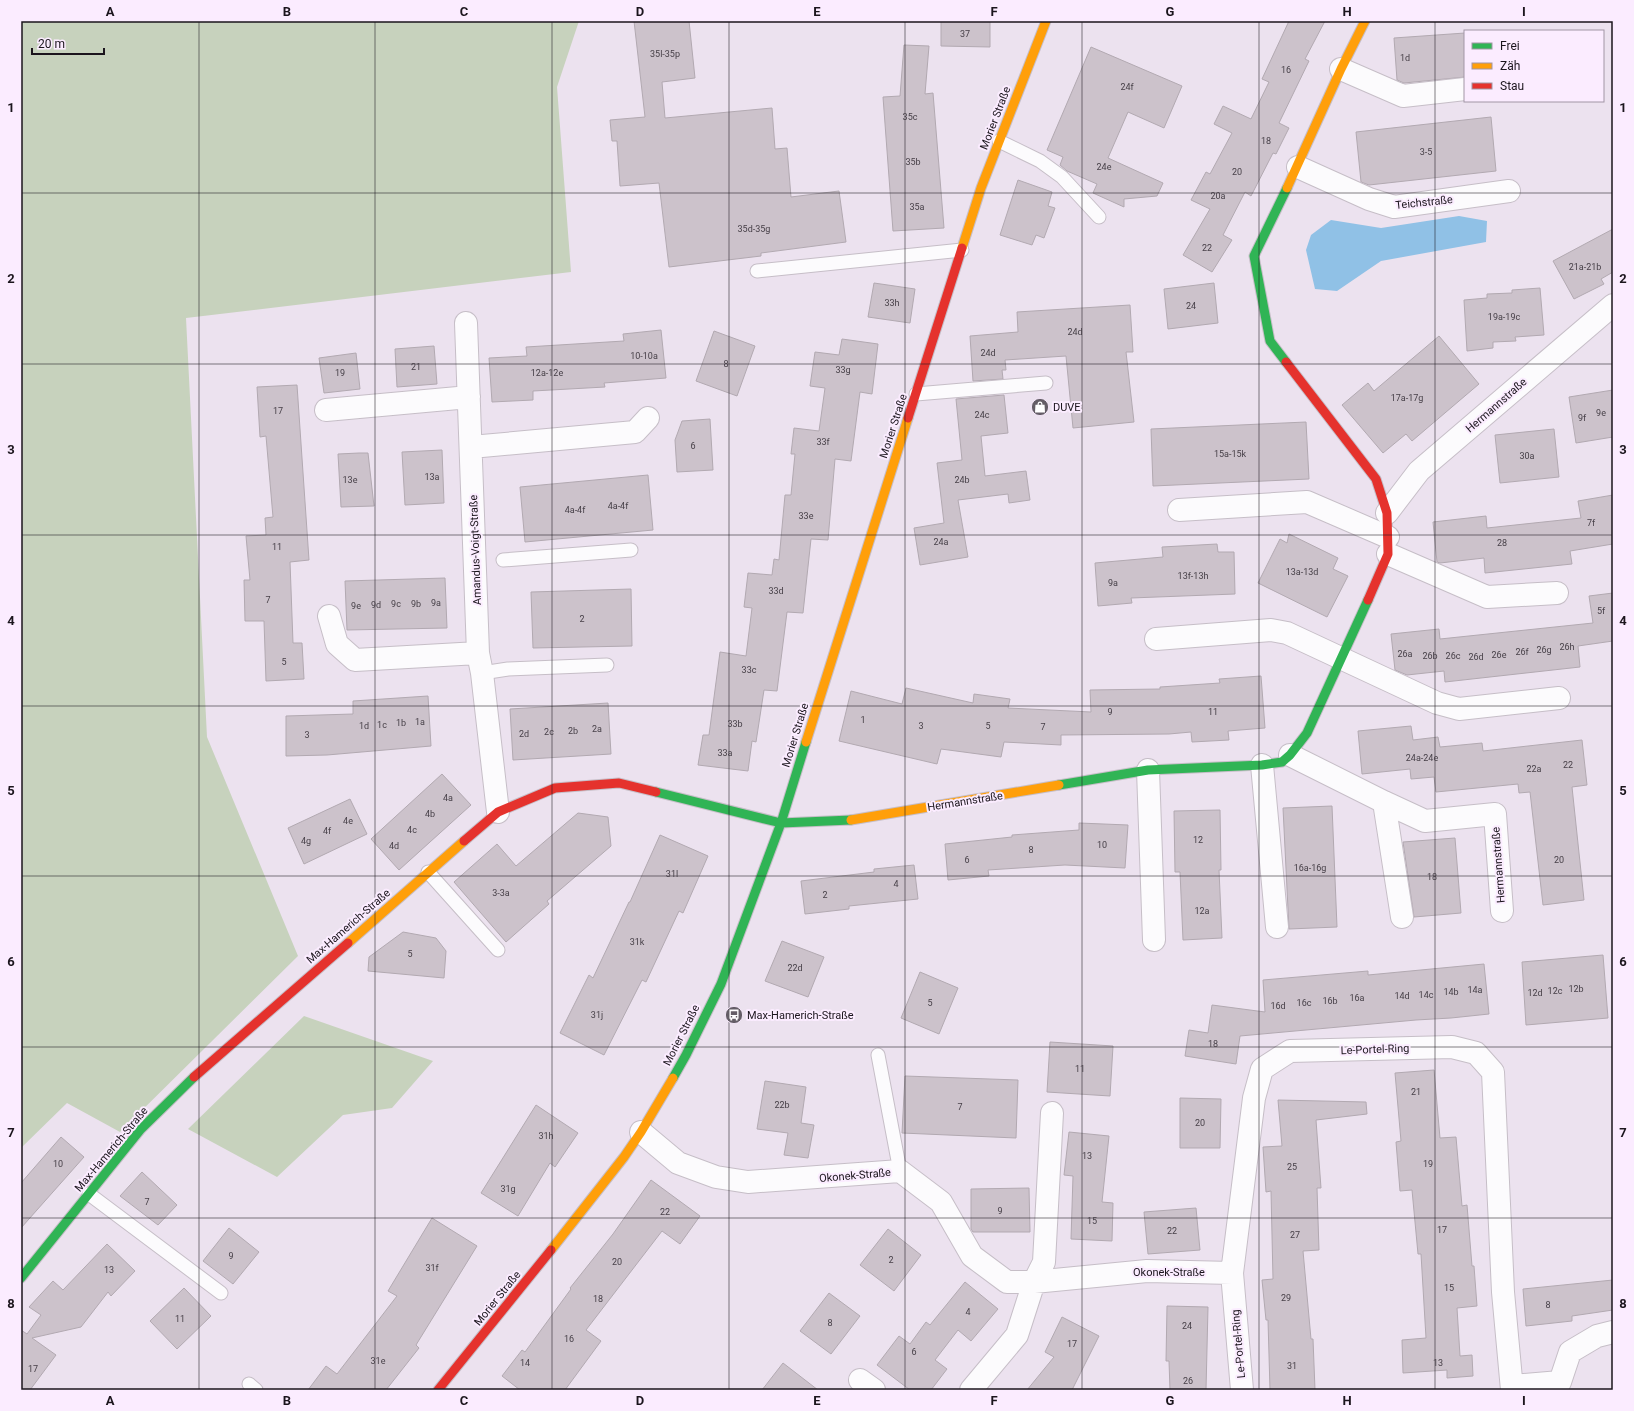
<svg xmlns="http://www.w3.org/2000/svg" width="1634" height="1411" viewBox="0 0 1634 1411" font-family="Roboto,sans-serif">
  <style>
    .green { fill: #c7d2bd }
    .water { fill: #90c1e6 }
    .building { fill: #ccc2cb; stroke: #b2a9b1 }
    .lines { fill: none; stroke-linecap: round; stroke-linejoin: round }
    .lane-casing { stroke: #c6bec7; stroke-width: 15 }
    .street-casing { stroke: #c6bec7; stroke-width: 24 }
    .fast-casing { stroke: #c6bec7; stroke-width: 11 }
    .slow-casing { stroke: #c6bec7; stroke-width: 11 }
    .jam-casing { stroke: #c6bec7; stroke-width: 11 }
    .lane { stroke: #fcfbfd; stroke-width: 13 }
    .street { stroke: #fcfbfd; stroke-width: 22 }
    .fast { stroke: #30b455; stroke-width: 9 }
    .slow { stroke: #ff9f0a; stroke-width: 9 }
    .jam { stroke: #e5322d; stroke-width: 9 }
    .grid { fill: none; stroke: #1b151d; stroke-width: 1; stroke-opacity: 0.55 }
    .labels { text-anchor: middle; stroke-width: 4; stroke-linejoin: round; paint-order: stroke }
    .number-label { font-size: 9px; fill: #474048 }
    .street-label { font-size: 11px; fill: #1b151d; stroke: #fbecff }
    .poi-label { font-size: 11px; fill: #1b151d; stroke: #fbecff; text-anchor: start }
    .neatline { fill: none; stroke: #1b151d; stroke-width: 1.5 }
    .grid-label { font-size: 13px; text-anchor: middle; font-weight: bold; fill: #1b151d }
  </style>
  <rect width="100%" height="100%" fill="#ece2ef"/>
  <!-- green -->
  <path class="green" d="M21,21H579L557,87L571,272L186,318L207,737L298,956L120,1132L67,1103L21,1148Z
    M304,1016L433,1061L392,1108L343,1115L277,1177L188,1129Z"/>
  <!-- water -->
  <path class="water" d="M1459,216L1487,221L1486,242L1381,261L1337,291L1315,289L1306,250L1311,235L1331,220L1381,228Z"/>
  <!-- building -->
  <path class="building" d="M634,21H689L695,78L662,82L665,118L772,108L775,149L787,148L791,197L839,191L846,242L761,253V256L669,267L659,183L620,186L617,141H612L610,120L645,117Z
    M941,21H990V47L941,46Z
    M1289,21H1325L1305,59L1309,61L1279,123L1289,128L1276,154L1273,153L1251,196L1245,192L1223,235L1232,240L1212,272L1183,255L1210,209L1191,200L1206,172L1210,174L1232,133L1214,124L1223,106L1251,119L1269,82L1262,79Z
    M1465,33V77L1404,83L1397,80L1394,38Z
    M904,45L929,46L925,94L933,93L944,228L893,231L883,97L900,96Z
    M1091,47L1182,86L1164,128L1128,112L1108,158L1163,183L1157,196L1124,199V207L1093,193L1097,184L1067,171L1060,165L1063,157L1047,150Z
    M1491,117L1496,171L1369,185L1361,182L1356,132Z
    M1018,180L1052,192L1048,206L1055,208L1044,238L1036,235L1032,245L1000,235Z
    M1613,229V272L1601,279L1604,284L1574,299L1553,261Z
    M874,283L915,289L910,323L868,317Z
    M1214,283L1218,323L1168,329L1164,289Z
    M1540,288L1544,335L1515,337L1516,341L1493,342V348L1467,351L1464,300L1487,298V294L1512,293V290Z
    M1130,305L1133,352H1126L1134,422L1073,428L1066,356L1005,360L1006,370H1002L1003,379L973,381L970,336L1018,332L1017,312Z
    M661,330L666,378L604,383L605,387L533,391V400L492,402L489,358L527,356L526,347L624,341L623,334Z
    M714,331L755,346L737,396L696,381Z
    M1439,336L1479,384L1412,441L1406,434L1383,453L1342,405L1368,383L1374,391Z
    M842,339L878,344L872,394L860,392L851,461L835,459L828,540L811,539L803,613L787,612L777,691L764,690L756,742L752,741L748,771L698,765L703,735H709L720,652L746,656L752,608L744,607L748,573L772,575L774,559L779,560L785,495H791L795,454H791L794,428L819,431L825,388L810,386L815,352L839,355Z
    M434,346L437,384L397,387L395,349Z
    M356,353L360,389L324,393L319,358Z
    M297,385L309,560L290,562L293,643H302L304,679L266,681L264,621H245L244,580H250L246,536L266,535L265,518L273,517L266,436L260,437L257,387Z
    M1613,390V437L1576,443L1569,397Z
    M1004,395L1008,433L981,436L985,476L1026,471L1030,500L1009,503L1008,494L958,500L968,557L920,565L914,528L944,523L937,463L962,460L956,399Z
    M710,419L713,470L677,472L675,440L682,421Z
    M1306,422L1309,479L1153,486L1151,429Z
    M1554,429L1559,477L1500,483L1495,435Z
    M442,450L444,503L405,505L402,452Z
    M359,453H368L374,506L341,507L338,454Z
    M648,475L653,530L525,542L520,487Z
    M1613,495V544L1570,551L1572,564L1485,573L1484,558L1440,563L1437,562L1433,522L1486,516L1487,528L1581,518L1578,501Z
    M1289,534L1338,558L1333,569L1348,576L1327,617L1258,583L1280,539L1287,543Z
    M1217,544L1218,552H1234L1235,594L1131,598L1132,603L1098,606L1095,563L1163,557L1162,547Z
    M445,578L447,628L347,630L345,581Z
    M631,589L632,646L533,648L531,592Z
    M1613,593V641L1578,646L1580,667L1445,682L1444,671L1407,675L1395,670L1391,634L1439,629L1440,639L1593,623L1589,596Z
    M1261,676L1265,728L1228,731L1229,740L1192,742L1191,732L1169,734L1061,735V745L1004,742L1001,757L941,749L937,764L839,741L851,691L902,704L906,688L973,703L974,694L1010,699L1008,708L1091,712L1090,690L1160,689V687L1220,683L1219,679Z
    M428,696L431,746L327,755L286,756V716L353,714V701Z
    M608,703L611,754L513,760L510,709Z
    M1411,726L1413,740L1438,737L1440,747L1482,743L1483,751L1582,740L1587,785L1572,787L1584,900L1543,905L1530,792L1519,793L1518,784L1436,792L1434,777L1411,779L1410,769L1362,774L1358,731Z
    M442,774L471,805L399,870L371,839Z
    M350,799L367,834L304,864L288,828Z
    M1332,806L1337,927L1289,929L1283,808Z
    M1220,810L1221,870H1219L1222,938L1183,940L1180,872H1175L1174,811Z
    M578,813L608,817L611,846L547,901L549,904L506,942L454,882L497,844L516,866Z
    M1079,823L1128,825L1125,868L1065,865L988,870L989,876L948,880L945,844L1012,837V835L1079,830Z
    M660,835L708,856L683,913L679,911L646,982L642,980L604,1055L560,1033L589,975L593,978L629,902H630Z
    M1455,838L1461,913L1414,917L1403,842Z
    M914,865L918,899L849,906V909L805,914L801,881L874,872V869Z
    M403,932L436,938L446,951L444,978L368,971L369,957Z
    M782,941L824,957L808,997L765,981Z
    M1603,955L1608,1018L1526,1025L1522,962Z
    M1484,964L1489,1014L1451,1018L1416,1020L1240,1036L1236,1064L1185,1056L1189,1030L1208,1033L1212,1005L1265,1012L1263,980L1368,971V975Z
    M920,972L958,988L939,1034L901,1018Z
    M1050,1042L1113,1046L1110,1096L1047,1092Z
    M1434,1070L1440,1138L1456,1137L1462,1206L1467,1205L1472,1266H1474L1477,1306L1457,1308L1460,1356L1472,1355L1473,1376L1447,1378V1370L1403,1373L1402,1340L1426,1338L1421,1254H1418L1412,1190L1400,1191L1396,1142L1401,1141L1395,1073Z
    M905,1076L1018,1080L1016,1138L902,1133Z
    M765,1081L806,1087L801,1123L814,1125L808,1158L784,1155L788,1133L757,1129Z
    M1180,1098L1221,1099L1220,1148H1180Z
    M1278,1100L1366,1102L1367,1114L1316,1120L1321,1188H1317L1319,1250L1303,1251L1311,1339H1313L1315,1390H1270L1268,1320H1266L1262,1280L1273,1279L1271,1191L1266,1192L1263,1147L1282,1146Z
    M536,1105L578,1133L555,1167L550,1163L518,1216L481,1193Z
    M1069,1132L1109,1136L1102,1202L1113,1203L1112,1241L1071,1239L1073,1176L1064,1175Z
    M61,1137L84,1157L21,1228V1183Z
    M142,1172L177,1205L158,1225L120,1196Z
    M651,1180L700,1216L680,1244L662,1231L586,1330L601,1341L565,1390H520L502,1376L522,1350L525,1352L571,1289L570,1288L613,1234Z
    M1029,1188L1030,1232H973L971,1229V1189Z
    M1196,1208L1200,1250L1148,1254L1144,1212Z
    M432,1218L477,1246L416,1345L419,1348L386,1390H308L326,1366L337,1374L397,1296L388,1291Z
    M229,1228L259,1252L233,1284L203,1261Z
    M888,1229L921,1255L894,1291L860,1265Z
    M107,1244L135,1271L111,1296L108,1292L81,1327L32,1338L56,1355L30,1390H21V1330L27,1334L41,1315L29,1307L53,1281L63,1290Z
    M1613,1280V1310L1572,1316V1321L1526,1326L1523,1289Z
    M965,1282L998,1309L971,1341L958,1330L935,1360L947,1369L931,1390H910L877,1365L899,1336L910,1344L926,1322L930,1325Z
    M184,1288L211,1316L177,1349L150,1321Z
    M829,1293L860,1316L831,1354L800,1331Z
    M1167,1306L1208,1307L1206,1390H1170L1169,1361H1166Z
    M1062,1317L1099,1336L1072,1390H1027L1054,1357L1045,1352Z
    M783,1363L818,1390H762Z"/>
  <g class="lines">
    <defs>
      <path id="lane" d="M999,141L1040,161L1062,177L1099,217
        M757,271L962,250
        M916,394L1046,383
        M503,560L631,550
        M482,673L508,669L607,665
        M428,872L498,950
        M878,1055L900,1171
        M89,1194L221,1293
        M249,1384L256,1390"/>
      <path id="street" d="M1341,69L1403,96L1465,89
        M1298,167L1369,199L1394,207L1509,191
        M466,323L478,653L482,673L498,812
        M326,410L469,397
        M471,447L635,432L648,418
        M1179,510L1307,502L1388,537
        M1387,513L1419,471L1613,305
        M1388,554L1487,597L1557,593
        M329,616L337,644L355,660L478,653
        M1156,639L1271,630L1287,633L1437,703L1459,709L1559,698
        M1290,755L1384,802L1425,821L1495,814L1502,911
        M1262,765L1277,927
        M1148,770L1154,940
        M1384,802L1402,917
        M641,1132L678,1163L716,1177L748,1182L900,1171L941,1202L972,1256L1007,1282H1034L1147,1271L1232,1273
        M860,1380L874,1390
        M1560,1382L1570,1352L1597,1336L1613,1332
        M1513,1386L1560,1382
        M971,1390L1017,1335L1034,1282L1044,1262L1052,1113
        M1242,1390L1232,1273L1254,1098L1262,1069L1290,1051L1452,1047L1476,1053L1493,1072L1503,1292L1512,1390"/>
      <path id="fast" d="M1286,362L1270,341L1254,256L1287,188
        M1059,785L1148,770L1262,765L1282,762L1290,755L1307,733L1368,600
        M656,792L781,823L851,820
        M673,1078L686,1055L721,984L781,823L806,742
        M21,1278L141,1129L194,1077"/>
      <path id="slow" d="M1287,188L1341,69L1365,21
        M962,248L981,188L1046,21
        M806,742L908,418
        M851,820L1059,785
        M348,943L464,841
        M551,1250L624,1157L641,1132L673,1078"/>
      <path id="jam" d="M1286,362L1376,479L1387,513L1388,554L1368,600
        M908,418L962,248
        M464,841L498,812L555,788L619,783L656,792
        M194,1077L348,943
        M438,1390L551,1250"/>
    </defs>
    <!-- lane casing -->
    <use href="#lane" class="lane-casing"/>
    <!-- street casing -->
    <use href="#street" class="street-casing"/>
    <!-- fast casing -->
    <use href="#fast" class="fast-casing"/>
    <!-- slow casing -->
    <use href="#slow" class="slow-casing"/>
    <!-- jam casing -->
    <use href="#jam" class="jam-casing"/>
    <!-- lane -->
    <use href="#lane" class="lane"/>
    <!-- street -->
    <use href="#street" class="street"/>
    <!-- fast -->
    <use href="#fast" class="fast"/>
    <!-- slow -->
    <use href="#slow" class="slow"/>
    <!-- jam -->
    <use href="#jam" class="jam"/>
  </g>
  <!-- grid -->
  <path class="grid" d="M199,21V1390M375,21V1390M552,21V1390M729,21V1390M905,21V1390M1082,21V1390M1259,21V1390M1435,21V1390M21,193H1613M21,364H1613M21,535H1613M21,706H1613M21,876H1613M21,1047H1613M21,1218H1613"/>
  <!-- icons -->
  <defs>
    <symbol id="shop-disc" viewBox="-11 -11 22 22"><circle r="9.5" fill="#645d66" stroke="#fbecff"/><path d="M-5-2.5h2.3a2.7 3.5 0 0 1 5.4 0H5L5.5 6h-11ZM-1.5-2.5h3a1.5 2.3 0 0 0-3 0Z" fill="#fff"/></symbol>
    <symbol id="bus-disc" viewBox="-11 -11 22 22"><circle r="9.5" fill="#645d66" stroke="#fbecff"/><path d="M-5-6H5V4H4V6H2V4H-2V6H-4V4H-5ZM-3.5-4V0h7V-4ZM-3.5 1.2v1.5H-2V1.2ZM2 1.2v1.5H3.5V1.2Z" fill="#fff"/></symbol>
  </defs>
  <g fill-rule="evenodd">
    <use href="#shop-disc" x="1030" y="397" width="20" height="20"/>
    <use href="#bus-disc" x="724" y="1005" width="20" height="20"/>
  </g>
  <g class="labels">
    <!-- number labels -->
    <g class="number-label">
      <text x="965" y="37">37</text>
      <text x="665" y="57">35l-35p</text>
      <text x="1405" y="61">1d</text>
      <text x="1286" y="73">16</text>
      <text x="1127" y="90">24f</text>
      <text x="910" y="120">35c</text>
      <text x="1266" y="144">18</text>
      <text x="1426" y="155">3-5</text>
      <text x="913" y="165">35b</text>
      <text x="1104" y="170">24e</text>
      <text x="1237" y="175">20</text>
      <text x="1218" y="199">20a</text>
      <text x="917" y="210">35a</text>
      <text x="754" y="232">35d-35g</text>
      <text x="1207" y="251">22</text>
      <text x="1585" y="270">21a-21b</text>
      <text x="892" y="306">33h</text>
      <text x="1191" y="309">24</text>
      <text x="1504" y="320">19a-19c</text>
      <text x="1075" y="335">24d</text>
      <text x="988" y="356">24d</text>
      <text x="644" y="359">10-10a</text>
      <text x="726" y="367">8</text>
      <text x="416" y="370">21</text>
      <text x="843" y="373">33g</text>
      <text x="340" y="376">19</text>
      <text x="547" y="376">12a-12e</text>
      <text x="1407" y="401">17a-17g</text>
      <text x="278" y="414">17</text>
      <text x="1601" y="416">9e</text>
      <text x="982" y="418">24c</text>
      <text x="1582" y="421">9f</text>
      <text x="823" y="445">33f</text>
      <text x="693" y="449">6</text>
      <text x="1230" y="457">15a-15k</text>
      <text x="1527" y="459">30a</text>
      <text x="432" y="480">13a</text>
      <text x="350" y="483">13e</text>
      <text x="962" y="483">24b</text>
      <text x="618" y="509">4a-4f</text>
      <text x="575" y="513">4a-4f</text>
      <text x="806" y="519">33e</text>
      <text x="1591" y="526">7f</text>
      <text x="941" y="545">24a</text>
      <text x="1502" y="546">28</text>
      <text x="277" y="550">11</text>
      <text x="1302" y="575">13a-13d</text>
      <text x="1193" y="579">13f-13h</text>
      <text x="1113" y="586">9a</text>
      <text x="776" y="594">33d</text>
      <text x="268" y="603">7</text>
      <text x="436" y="606">9a</text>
      <text x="396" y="607">9c</text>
      <text x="416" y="607">9b</text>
      <text x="376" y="608">9d</text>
      <text x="356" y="609">9e</text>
      <text x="1601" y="614">5f</text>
      <text x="582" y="622">2</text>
      <text x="1567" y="650">26h</text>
      <text x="1544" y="653">26g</text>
      <text x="1522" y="655">26f</text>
      <text x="1405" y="657">26a</text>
      <text x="1499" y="658">26e</text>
      <text x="1430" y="659">26b</text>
      <text x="1453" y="659">26c</text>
      <text x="1476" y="660">26d</text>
      <text x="284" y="665">5</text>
      <text x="749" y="673">33c</text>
      <text x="1110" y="715">9</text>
      <text x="1213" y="715">11</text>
      <text x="863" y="723">1</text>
      <text x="420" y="725">1a</text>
      <text x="401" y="726">1b</text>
      <text x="735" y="727">33b</text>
      <text x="382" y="728">1c</text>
      <text x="364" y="729">1d</text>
      <text x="921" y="729">3</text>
      <text x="988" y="729">5</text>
      <text x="1043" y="730">7</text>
      <text x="597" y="732">2a</text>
      <text x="573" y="734">2b</text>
      <text x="549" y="735">2c</text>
      <text x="524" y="737">2d</text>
      <text x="307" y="738">3</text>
      <text x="725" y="756">33a</text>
      <text x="1422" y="761">24a-24e</text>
      <text x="1568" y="768">22</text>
      <text x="1534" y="772">22a</text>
      <text x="448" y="801">4a</text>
      <text x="430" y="817">4b</text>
      <text x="348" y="824">4e</text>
      <text x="412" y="833">4c</text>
      <text x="327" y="834">4f</text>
      <text x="1198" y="843">12</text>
      <text x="306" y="844">4g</text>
      <text x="1102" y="848">10</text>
      <text x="394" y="849">4d</text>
      <text x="1031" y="853">8</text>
      <text x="967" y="863">6</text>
      <text x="1559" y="863">20</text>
      <text x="1310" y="871">16a-16g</text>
      <text x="672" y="877">31l</text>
      <text x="1432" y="880">18</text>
      <text x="896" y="887">4</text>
      <text x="501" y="896">3-3a</text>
      <text x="825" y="898">2</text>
      <text x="1202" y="914">12a</text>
      <text x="637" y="945">31k</text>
      <text x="410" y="957">5</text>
      <text x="795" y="971">22d</text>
      <text x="1576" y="992">12b</text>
      <text x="1475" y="993">14a</text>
      <text x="1555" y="994">12c</text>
      <text x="1451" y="995">14b</text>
      <text x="1535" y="996">12d</text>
      <text x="1426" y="998">14c</text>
      <text x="1402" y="999">14d</text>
      <text x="1357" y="1001">16a</text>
      <text x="1330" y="1004">16b</text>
      <text x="930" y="1006">5</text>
      <text x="1304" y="1006">16c</text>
      <text x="1278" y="1009">16d</text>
      <text x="597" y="1018">31j</text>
      <text x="1213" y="1047">18</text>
      <text x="1080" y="1072">11</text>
      <text x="1416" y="1095">21</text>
      <text x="782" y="1108">22b</text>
      <text x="960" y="1110">7</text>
      <text x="1200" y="1126">20</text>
      <text x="546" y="1139">31h</text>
      <text x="1087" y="1159">13</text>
      <text x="58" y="1167">10</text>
      <text x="1428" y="1167">19</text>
      <text x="1292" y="1170">25</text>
      <text x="508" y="1192">31g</text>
      <text x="147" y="1205">7</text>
      <text x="1000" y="1214">9</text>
      <text x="665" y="1215">22</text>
      <text x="1092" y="1224">15</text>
      <text x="1442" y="1233">17</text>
      <text x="1172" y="1234">22</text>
      <text x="1295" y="1238">27</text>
      <text x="231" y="1259">9</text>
      <text x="891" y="1263">2</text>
      <text x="617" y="1265">20</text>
      <text x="432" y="1271">31f</text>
      <text x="109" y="1273">13</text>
      <text x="1449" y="1291">15</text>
      <text x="1286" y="1301">29</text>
      <text x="598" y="1302">18</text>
      <text x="1548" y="1308">8</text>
      <text x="968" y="1315">4</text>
      <text x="180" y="1322">11</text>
      <text x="830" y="1326">8</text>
      <text x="1187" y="1329">24</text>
      <text x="569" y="1342">16</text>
      <text x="1072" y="1347">17</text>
      <text x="914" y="1355">6</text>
      <text x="378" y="1364">31e</text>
      <text x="525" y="1366">14</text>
      <text x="1438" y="1366">13</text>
      <text x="1292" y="1369">31</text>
      <text x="33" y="1372">17</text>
      <text x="1188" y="1384">26</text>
    </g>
    <!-- street labels -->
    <g class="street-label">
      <text transform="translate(995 118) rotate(-69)" y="4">Morier Straße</text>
      <text transform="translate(1424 202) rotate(-6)" y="4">Teichstraße</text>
      <text transform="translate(1496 405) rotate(-41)" y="4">Hermannstraße</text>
      <text transform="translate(893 426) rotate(-72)" y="4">Morier Straße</text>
      <text transform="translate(475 550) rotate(-92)" y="4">Amandus-Voigt-Straße</text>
      <text transform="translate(795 735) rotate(-73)" y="4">Morier Straße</text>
      <text transform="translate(965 801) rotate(-9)" y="4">Hermannstraße</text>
      <text transform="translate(1498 865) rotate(-94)" y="4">Hermannstraße</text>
      <text transform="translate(348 926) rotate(-41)" y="4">Max-Hamerich-Straße</text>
      <text transform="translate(681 1035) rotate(-63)" y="4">Morier Straße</text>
      <text transform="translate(1375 1049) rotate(-2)" y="4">Le-Portel-Ring</text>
      <text transform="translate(111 1149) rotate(-50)" y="4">Max-Hamerich-Straße</text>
      <text transform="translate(855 1175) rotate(-5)" y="4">Okonek-Straße</text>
      <text x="1169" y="1276">Okonek-Straße</text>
      <text transform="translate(497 1298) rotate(-51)" y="4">Morier Straße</text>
      <text transform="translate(1238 1344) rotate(-95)" y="4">Le-Portel-Ring</text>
    </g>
    <!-- poi labels -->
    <g class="poi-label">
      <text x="1053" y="411">DUVE</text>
      <text x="747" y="1019">Max-Hamerich-Straße</text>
    </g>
  </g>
  <!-- border -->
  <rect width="1634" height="1411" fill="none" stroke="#fbecff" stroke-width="44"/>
  <!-- legend -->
  <rect x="1464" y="30" width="140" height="72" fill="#fbecff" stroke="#a196a5"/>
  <rect x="1472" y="43" width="20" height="6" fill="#30b455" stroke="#a196a5"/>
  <text x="1500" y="50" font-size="12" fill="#1b151d">Frei</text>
  <rect x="1472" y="63" width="20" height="6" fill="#ff9f0a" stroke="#a196a5"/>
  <text x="1500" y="70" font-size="12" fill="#1b151d">Zäh</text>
  <rect x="1472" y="83" width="20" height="6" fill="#e5322d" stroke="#a196a5"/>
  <text x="1500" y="90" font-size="12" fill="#1b151d">Stau</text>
  <!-- scale -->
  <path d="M32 48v6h72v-6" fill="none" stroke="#1b151d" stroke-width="2"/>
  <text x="38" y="48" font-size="12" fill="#1b151d" stroke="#fbecff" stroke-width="3" paint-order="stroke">20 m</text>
  <rect x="22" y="22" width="1590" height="1367" class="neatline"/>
  <g class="grid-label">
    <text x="110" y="16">A</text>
    <text x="287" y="16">B</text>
    <text x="464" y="16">C</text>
    <text x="640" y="16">D</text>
    <text x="817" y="16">E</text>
    <text x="994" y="16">F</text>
    <text x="1170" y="16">G</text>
    <text x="1347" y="16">H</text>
    <text x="1524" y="16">I</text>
    <text x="11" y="112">1</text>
    <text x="1623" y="112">1</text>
    <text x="11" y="283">2</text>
    <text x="1623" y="283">2</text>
    <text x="11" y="454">3</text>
    <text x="1623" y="454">3</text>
    <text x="11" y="625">4</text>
    <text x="1623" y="625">4</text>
    <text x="11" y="795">5</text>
    <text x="1623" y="795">5</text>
    <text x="11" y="966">6</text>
    <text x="1623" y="966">6</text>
    <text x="11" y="1137">7</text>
    <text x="1623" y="1137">7</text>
    <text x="11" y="1308">8</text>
    <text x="1623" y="1308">8</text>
    <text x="110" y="1405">A</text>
    <text x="287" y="1405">B</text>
    <text x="464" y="1405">C</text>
    <text x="640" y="1405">D</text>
    <text x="817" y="1405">E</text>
    <text x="994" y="1405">F</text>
    <text x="1170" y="1405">G</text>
    <text x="1347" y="1405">H</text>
    <text x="1524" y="1405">I</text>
  </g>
</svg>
